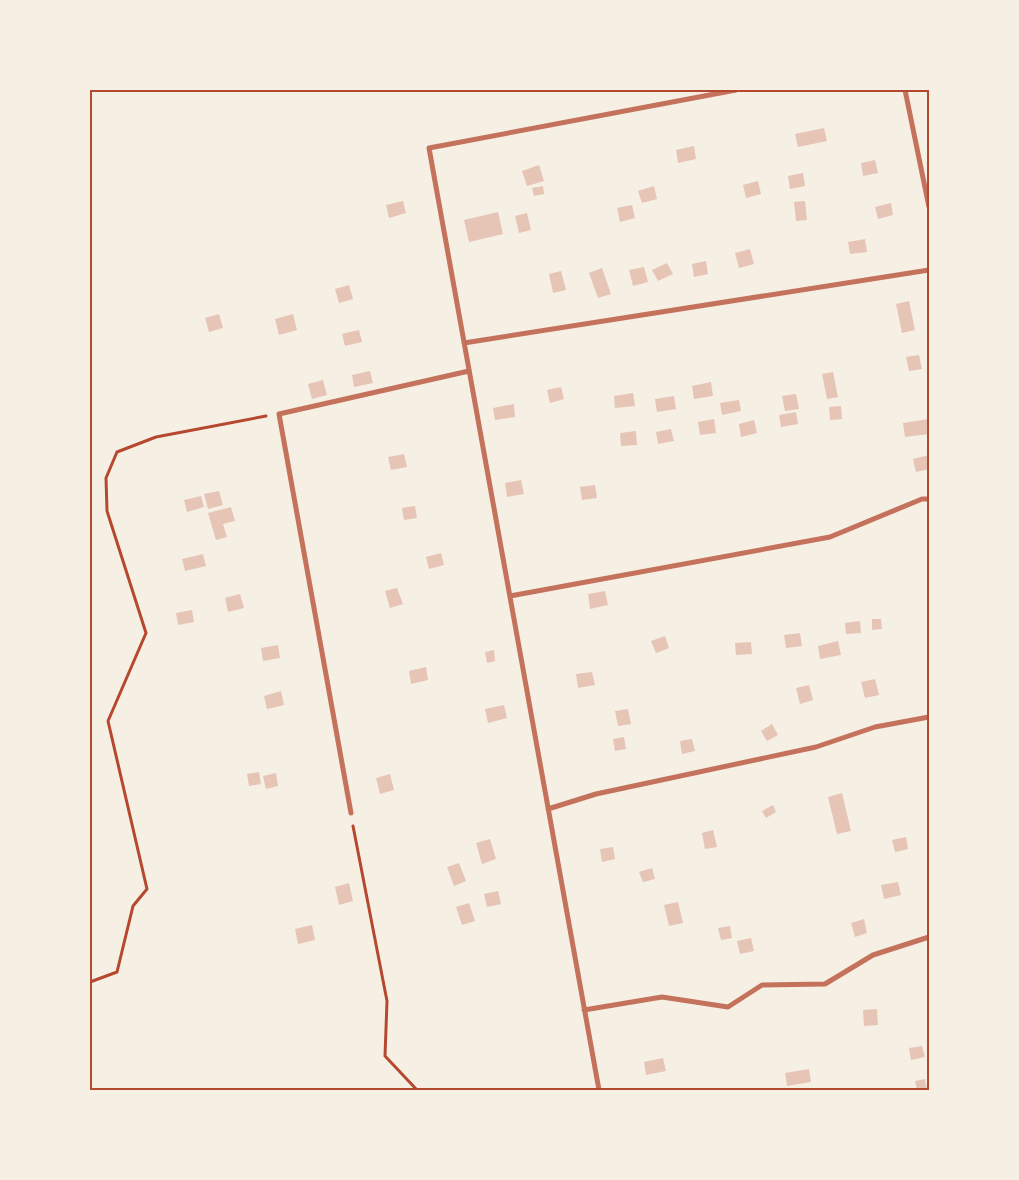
<svg xmlns="http://www.w3.org/2000/svg" width="1019" height="1180" viewBox="0 0 1019 1180" font-family="Quicksand,sans-serif">
  <style>
    .building { fill: #e6c5b7 }
    .lines { fill: none; stroke-linecap: round; stroke-linejoin: round }
    .path { stroke: #b5482f; stroke-width: 3 }
    .minor { stroke: #c5725c; stroke-width: 5 }
    .neatline { fill: none; stroke: #b5482f; stroke-width: 2 }
  </style>
  <rect width="100%" height="100%" fill="#f6efe4"/>
  <!-- building -->
  <path class="building" d="M824,128L827,141L798,147L795,134Z
    M694,146L696,159L678,163L676,150Z
    M875,160L878,173L863,176L861,163Z
    M539,165L544,181L527,186L522,171Z
    M803,173L805,186L790,189L788,176Z
    M758,181L761,194L746,198L743,185Z
    M543,186L544,194L534,196L532,188Z
    M654,186L657,199L642,203L638,191Z
    M403,201L406,213L389,218L386,205Z
    M805,201L807,220L796,221L794,202Z
    M891,203L893,215L878,219L875,207Z
    M632,205L635,218L620,222L617,208Z
    M498,212L503,234L469,242L464,220Z
    M527,213L531,230L519,233L515,216Z
    M865,239L867,252L850,254L848,242Z
    M750,249L754,264L739,268L735,253Z
    M706,261L708,274L694,277L692,264Z
    M667,263L673,274L658,281L652,270Z
    M644,267L648,282L633,286L629,270Z
    M602,268L611,294L598,298L589,273Z
    M561,271L566,290L553,293L549,274Z
    M349,285L353,299L339,303L335,289Z
    M909,301L915,330L902,333L896,304Z
    M219,314L223,328L209,332L205,318Z
    M293,314L297,330L279,335L275,319Z
    M359,330L362,342L345,346L342,334Z
    M919,355L922,369L909,371L906,357Z
    M370,371L373,383L354,387L352,375Z
    M833,372L838,397L827,399L822,374Z
    M323,380L327,395L312,399L308,384Z
    M711,382L713,396L694,399L692,386Z
    M561,387L564,399L550,403L547,390Z
    M633,393L635,406L615,408L614,396Z
    M796,394L799,409L785,411L782,396Z
    M674,396L676,409L657,412L655,399Z
    M739,400L741,411L722,415L720,403Z
    M514,404L515,417L495,420L493,408Z
    M841,406L842,419L830,420L829,407Z
    M796,412L798,424L781,427L779,415Z
    M714,419L716,433L700,435L698,422Z
    M929,419V434L905,437L903,423Z
    M754,420L757,433L741,437L739,424Z
    M671,429L674,441L658,444L656,432Z
    M636,431L637,445L621,446L620,433Z
    M404,454L407,467L391,470L388,457Z
    M929,455V469L916,472L913,459Z
    M521,480L524,494L507,497L505,483Z
    M595,485L597,498L582,500L580,487Z
    M219,491L223,505L208,509L204,494Z
    M201,496L204,507L187,512L184,500Z
    M415,506L417,518L404,520L402,508Z
    M231,507L235,521L223,524L227,537L216,540L208,513Z
    M441,553L444,565L429,569L426,557Z
    M203,554L206,566L185,571L182,559Z
    M397,588L403,604L390,608L385,591Z
    M605,591L608,605L590,609L588,594Z
    M240,594L244,608L228,612L225,598Z
    M192,610L194,622L178,625L176,613Z
    M872,619H881L882,629L872,630Z
    M860,621L861,633L846,634L845,623Z
    M800,633L802,646L786,648L784,635Z
    M665,636L669,648L656,653L651,641Z
    M838,641L841,655L820,659L818,646Z
    M751,642L752,654L736,655L735,643Z
    M278,645L280,658L263,661L261,648Z
    M494,650L495,661L487,663L485,652Z
    M426,667L428,680L411,684L409,671Z
    M592,672L595,685L578,688L576,674Z
    M875,679L879,695L865,698L861,682Z
    M809,685L813,700L800,704L796,688Z
    M281,691L284,705L267,709L264,696Z
    M504,705L507,718L488,723L485,709Z
    M628,709L631,724L618,726L615,711Z
    M772,724L778,735L767,741L761,731Z
    M624,737L626,749L615,751L613,739Z
    M692,739L695,751L682,754L680,741Z
    M259,772L261,784L249,786L247,774Z
    M276,773L278,786L266,789L263,776Z
    M390,774L394,790L380,794L376,778Z
    M842,793L851,831L837,834L828,797Z
    M773,805L776,812L766,818L762,811Z
    M713,830L717,847L705,849L702,833Z
    M906,837L908,849L895,852L892,840Z
    M490,839L496,859L482,864L476,843Z
    M613,847L615,859L602,862L600,849Z
    M459,863L466,881L454,886L447,867Z
    M652,868L655,879L643,882L639,872Z
    M898,882L901,895L884,899L881,885Z
    M349,883L353,901L339,905L335,887Z
    M498,891L501,904L487,907L484,894Z
    M678,902L683,923L669,926L664,905Z
    M469,903L475,921L462,925L456,907Z
    M864,919L867,933L855,937L851,923Z
    M312,925L315,940L298,944L295,929Z
    M730,926L732,938L721,940L718,928Z
    M751,938L754,951L740,954L737,941Z
    M877,1009L878,1025L864,1026L863,1010Z
    M922,1046L925,1057L911,1060L909,1048Z
    M663,1058L666,1071L646,1075L644,1062Z
    M809,1069L811,1082L787,1086L785,1073Z
    M925,1079L927,1090H917L915,1081Z"/>
  <g class="lines">
    <!-- path -->
    <path class="path" d="M353,826L387,1001L385,1056L417,1090
      M90,982L117,972L133,906L147,889L108,721L146,633L107,511L106,478L117,452L156,437L266,416"/>
    <!-- minor -->
    <path class="minor" d="M905,90L929,207
      M464,343L929,270
      M510,596L830,537L922,499H929
      M548,809L596,794L816,747L875,727L929,717
      M351,813L279,414L469,371
      M584,1010L662,997L728,1007L762,985L825,984L873,955L929,937
      M599,1090L429,148L736,90"/>
  </g>
  <!-- border -->
  <rect width="1019" height="1180" fill="none" stroke="#f6efe4" stroke-width="182"/>
  <rect x="91" y="91" width="837" height="998" class="neatline"/>
</svg>
